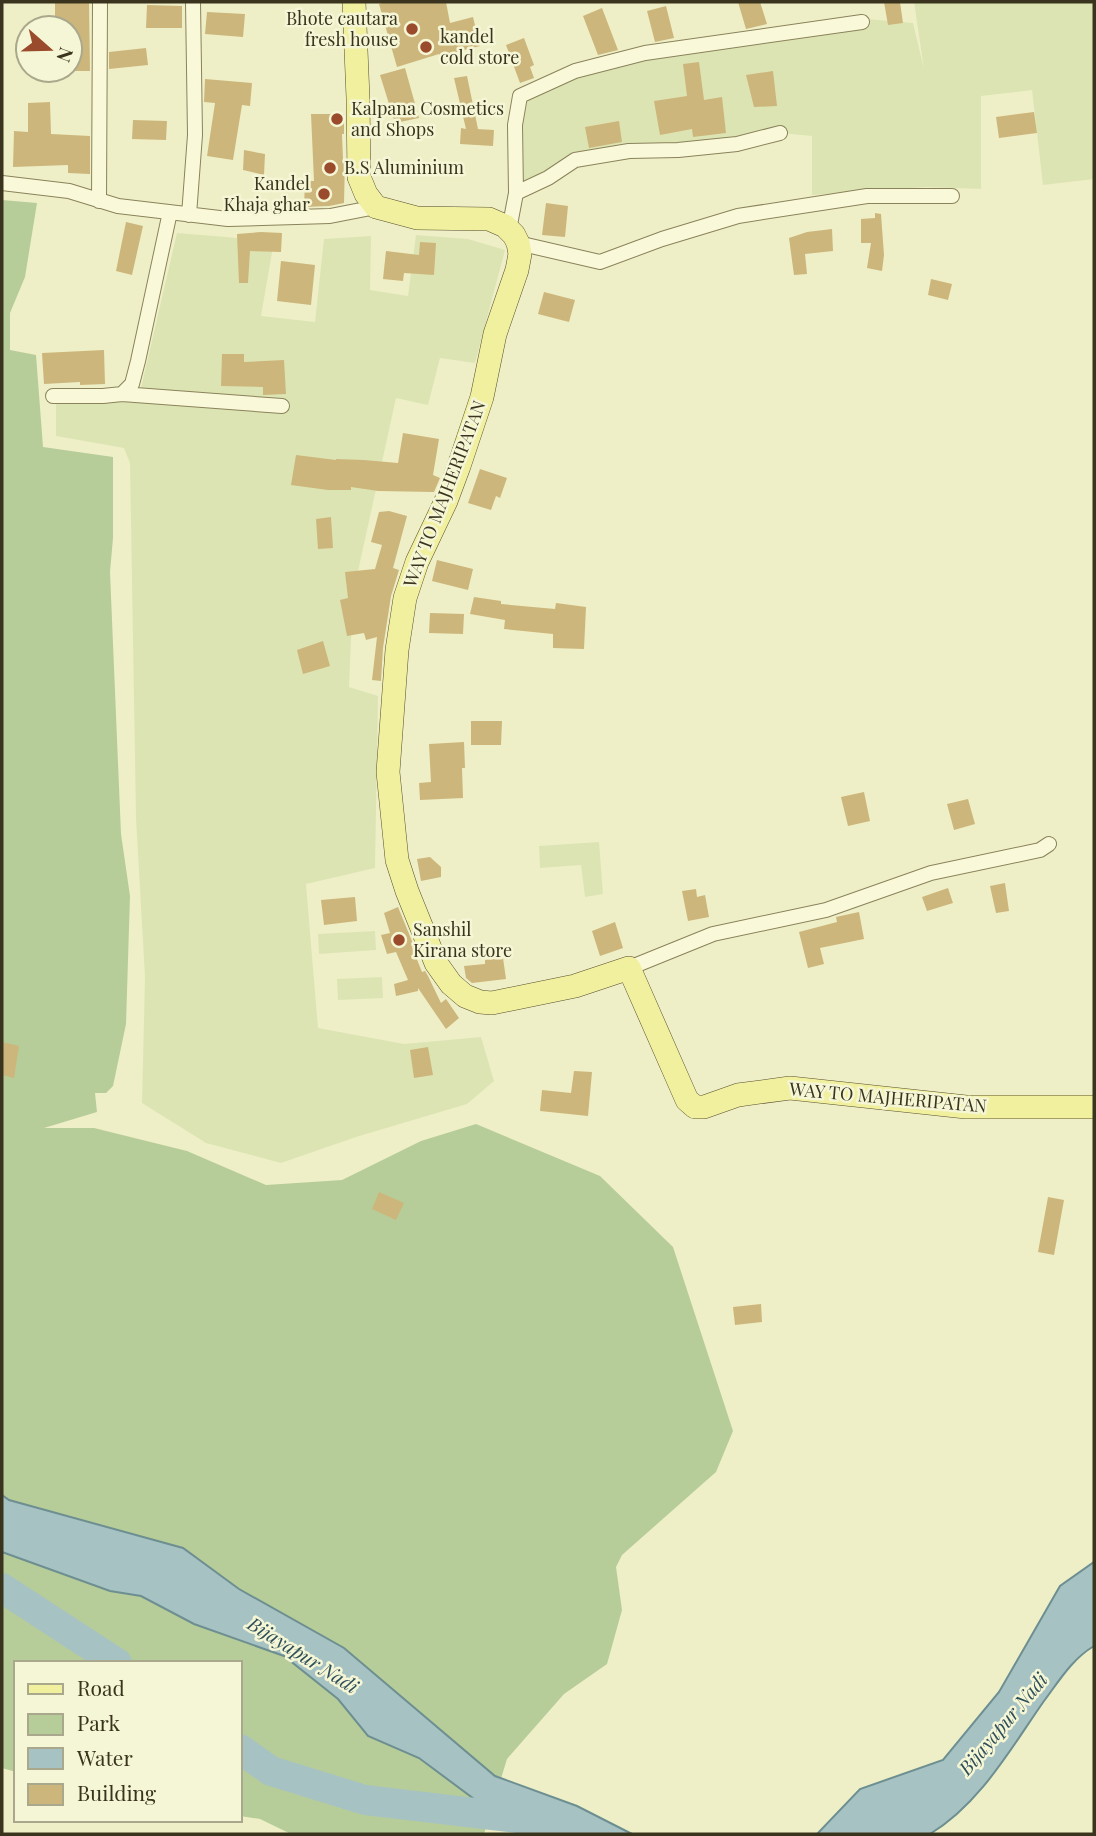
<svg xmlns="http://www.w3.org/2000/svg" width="1096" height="1836" viewBox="0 0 1096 1836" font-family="'Playfair Display',serif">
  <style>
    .farmland { fill: #dde4b3 }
    .green { fill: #b7cd99 }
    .water { fill: #a7c2c2; stroke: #6d8f91; stroke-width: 2 }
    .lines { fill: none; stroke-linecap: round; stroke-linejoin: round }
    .river { stroke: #a7c2c2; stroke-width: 30 }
    .building { fill: #cdb67b }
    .street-casing { stroke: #8a825b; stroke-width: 16 }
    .primary-casing { stroke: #584e2f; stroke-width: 24 }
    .street { stroke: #f9f9d9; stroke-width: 14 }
    .primary { stroke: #f1f09e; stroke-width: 23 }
    .poi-dot { fill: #994b2b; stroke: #f5f6d5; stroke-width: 2.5 }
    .labels { text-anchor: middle; stroke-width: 5; stroke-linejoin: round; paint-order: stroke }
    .poi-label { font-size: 18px; fill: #3a341f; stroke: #f5f6d5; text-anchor: start }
    .street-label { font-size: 18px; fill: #3a341f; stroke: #f5f6d5 }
    .water-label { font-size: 19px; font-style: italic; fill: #2e4f5a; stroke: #f5f6d5 }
  </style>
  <rect width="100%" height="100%" fill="#eeefc6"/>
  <!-- farmland -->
  <path class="farmland" d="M914,2H1094V179L1043,185L1032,90L981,96V189L925,187L812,195V136L781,133L575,160L516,193L520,96L575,71L855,18L913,23L924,69Z
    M177,233L274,241L261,316L315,322L324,239L371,236L370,290L408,296L416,235L468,239L505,250L475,363L440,358L428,405L396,398L353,594L349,687L378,696L375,868L306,884L318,1028L404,1044L481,1037L494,1081L467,1104L356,1137L281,1163L206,1143L142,1103L145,977L136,818L130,463L124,448L56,436V398H124L141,388Z
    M599,842L603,894L585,897L581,865L540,868L539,846Z
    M375,931L376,950L319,954L318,934Z
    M382,977L383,998L338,1000L337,979Z"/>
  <!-- green -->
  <path class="green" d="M2,200L37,203L25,277L10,313V350L36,355L43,447L113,457V538L110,572L121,834L130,896L126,1024L113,1086L106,1093H95L97,1112L44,1128H94L187,1151L266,1185L342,1180L421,1141L476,1124L600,1176L673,1247L733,1431L716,1472L622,1555L616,1567L622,1610L607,1664L564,1694L507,1759L484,1834H291L260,1819L240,1816V1663H16V1772L2,1768Z"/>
  <!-- water -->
  <path class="water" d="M2,1495L9,1500L183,1548L239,1589L344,1648L495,1776L577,1806L632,1834H521L419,1758L368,1736L338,1699L284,1656L194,1624L141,1596L110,1591L2,1552Z
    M1094,1562V1646C1072,1659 1059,1681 1044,1701C1011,1748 980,1804 930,1834H817L860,1789L943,1760L999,1692L1060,1586Z"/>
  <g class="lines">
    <!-- river -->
    <path class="river" d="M2,1588L117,1663
      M240,1749L271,1771L365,1800L535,1820"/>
  </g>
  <!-- building -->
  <path class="building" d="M55,2H89L90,71H70V28H55Z
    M386,2H446L450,23L473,17L480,46L440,56L439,54L397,67L379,4Z
    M738,2H760L767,24L746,29Z
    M884,2H900L903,23L888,25Z
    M147,5L182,6V28H146Z
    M666,6L674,38L655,42L647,11Z
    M602,8L618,50L598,55L583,16Z
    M207,12L245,14L243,37L205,34Z
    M524,38L534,65L530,67L534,78L520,83L506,45Z
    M146,48L148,65L109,69V52Z
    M699,62L704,100L722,97L726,133L693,137L692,129L660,135L654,101L687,96L683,64Z
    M405,68L419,118L395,123L380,75Z
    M773,71L777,106L754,107L746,75Z
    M467,76L478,129H477L494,130L493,146L460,144L461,128L466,129L454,78Z
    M205,79L252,83L250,106L242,105L233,160L207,156L215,103L204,102Z
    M50,102L51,134L90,136V174L68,173V165L13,167L14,131L28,132V103Z
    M1034,112L1037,133L999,138L996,117Z
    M311,114H344V134H342L343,160H345L344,203L329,206L304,207L305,181H314Z
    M133,120L167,121L166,140L132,139Z
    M619,121L622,142L589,148L585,127Z
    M244,150L265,154L264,175L243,170Z
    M546,203L568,206L565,237L542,235Z
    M875,213L881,214L884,255L882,271L867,268L871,243H861V219L875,218Z
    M126,222L143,226L132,275L116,271Z
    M832,229L833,251L805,254L807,274L794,275L789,238L807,232Z
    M261,232L282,233L281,252L250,251L248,283H239L237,234Z
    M420,242L436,243L434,275L404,273L403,281L383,279L386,251L419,255Z
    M281,261L315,265L311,305L277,301Z
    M931,279L952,284L948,300L928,295Z
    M544,292L575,300L569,322L538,314Z
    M104,350L105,384L80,385V382L44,384L42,353Z
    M222,354H244V362L284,360L286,394L263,395V387L221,386Z
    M403,433L439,439L433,475L440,478L434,492L378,491L351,487V490H328L291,485L296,455L336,460V459L364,460L398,463Z
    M480,469L507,478L500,498L496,496L491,510L468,503Z
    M389,511L407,516L393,568L399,570L391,596L383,648L381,681L372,680L377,637L366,640L364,633L347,636L340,600L348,598L345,572L375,569L382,545L371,542L379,512Z
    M331,517L333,548L318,549L316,519Z
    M437,560L473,569L468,590L432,581Z
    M474,597L501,601V604L555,609L556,603L586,607L584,649L553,648V634L504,629L505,620L470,614Z
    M430,613L464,614L463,634L429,633Z
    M323,641L330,666L303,674L297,650Z
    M471,721H502L501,745H471Z
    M464,742L465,768H462L463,798L420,800L419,783L431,782L429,744Z
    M864,792L870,821L848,826L841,797Z
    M968,799L975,824L954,830L947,804Z
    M430,857L441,867V877L421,881L417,859Z
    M1005,883L1009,911L996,913L990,886Z
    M948,888L953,903L927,911L922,897Z
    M696,889L697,897L705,895L709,917L688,921L682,891Z
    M355,897L357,921L324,925L321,900Z
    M398,907L414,946L412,947L422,972L425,971L428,976L441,1003L446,999L459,1018L446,1029L418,988V991L396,996L394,984L408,980L396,952L387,954L381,935L390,933L384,913Z
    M859,912L864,939L820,948L824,964L808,968L799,932L837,922L836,917Z
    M615,922L623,948L600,956L592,931Z
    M503,958L506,979L472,983L466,978L464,966L485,964V960Z
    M2,1042L19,1046L14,1078L2,1075Z
    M428,1047L433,1075L414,1078L410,1050Z
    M574,1071L592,1072L588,1116L540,1111L542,1090L571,1093Z
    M379,1192L404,1203L396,1220L372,1209Z
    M1048,1197L1064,1200L1054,1255L1038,1252Z
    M761,1304L762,1322L735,1325L733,1307Z"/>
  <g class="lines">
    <defs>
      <path id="street" d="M2,183L69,191L118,206L228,219L330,216L376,207
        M516,193L548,178L575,160L629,151L678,150L737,144L780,133
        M99,201L100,2
        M170,212L138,361L132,384L122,394L282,406
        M189,215L195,135L193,2
        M509,230L516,193L515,125L520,96L575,71L645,53L862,22
        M518,243L600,262L662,239L738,216L867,196H952
        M53,396H103L122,394
        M629,968L713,934L826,910L931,873L1040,850L1049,844"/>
      <path id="primary" d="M354,2L358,98L359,177L366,194L376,207L417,218L489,219L505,226L514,235L518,243L520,254L517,270L495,334L482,397L459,466L446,501L417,562L405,598L397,650L388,772L397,860L407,891L436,963L451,984L465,996L480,1002L492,1003L575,986L629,968L687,1100L695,1107H704L738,1095L790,1088L966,1107H1094"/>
    </defs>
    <!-- street casing -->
    <use href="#street" class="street-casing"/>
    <!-- primary casing -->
    <use href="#primary" class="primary-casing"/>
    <!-- street -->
    <use href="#street" class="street"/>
    <!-- primary -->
    <use href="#primary" class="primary"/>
  </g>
  <!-- markers -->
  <g class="poi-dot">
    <circle cx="412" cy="29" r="7"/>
    <circle cx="426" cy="47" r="7"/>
    <circle cx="337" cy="119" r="7"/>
    <circle cx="330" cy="168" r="7"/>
    <circle cx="324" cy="194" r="7"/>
    <circle cx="399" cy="940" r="7"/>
  </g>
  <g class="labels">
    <!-- poi labels -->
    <g class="poi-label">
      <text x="398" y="25" text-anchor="end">Bhote cautara<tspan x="398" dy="21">fresh house</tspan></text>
      <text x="440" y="43">kandel<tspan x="440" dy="21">cold store</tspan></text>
      <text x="351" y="115">Kalpana Cosmetics<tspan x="351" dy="21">and Shops</tspan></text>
      <text x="344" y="174">B.S Aluminium</text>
      <text x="310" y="190" text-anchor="end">Kandel<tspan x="310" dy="21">Khaja ghar</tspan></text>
      <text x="413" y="936">Sanshil<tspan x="413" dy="21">Kirana store</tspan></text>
    </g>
    <!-- street labels -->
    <g class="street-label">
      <text transform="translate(445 494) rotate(-69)" y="6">WAY TO MAJHERIPATAN</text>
      <text transform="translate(888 1098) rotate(5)" y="6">WAY TO MAJHERIPATAN</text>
    </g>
    <!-- water labels -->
    <g class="water-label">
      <text transform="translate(303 1655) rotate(32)" y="7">Bijayapur Nadi</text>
      <text transform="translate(1003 1724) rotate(-50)" y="7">Bijayapur Nadi</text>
    </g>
  </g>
  <!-- border -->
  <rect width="1096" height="1836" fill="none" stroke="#3a341f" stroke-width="7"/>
  <!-- legend -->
  <rect x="14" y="1661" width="228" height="161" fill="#f5f6d5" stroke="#aaa88c" stroke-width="2"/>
  <rect x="28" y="1684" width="35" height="10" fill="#f1f09e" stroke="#aaa88c" stroke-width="2"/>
  <text x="77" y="1696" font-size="21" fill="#3a341f">Road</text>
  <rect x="28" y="1714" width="35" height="21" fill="#b7cd99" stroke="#aaa88c" stroke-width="2"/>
  <text x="77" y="1731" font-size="21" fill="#3a341f">Park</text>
  <rect x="28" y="1748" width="35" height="21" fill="#a7c2c2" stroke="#aaa88c" stroke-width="2"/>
  <text x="77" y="1766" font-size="21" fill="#3a341f">Water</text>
  <rect x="28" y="1784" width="35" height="21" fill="#cdb67b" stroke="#aaa88c" stroke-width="2"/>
  <text x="77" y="1801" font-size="21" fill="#3a341f">Building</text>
  <!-- north arrow -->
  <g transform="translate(49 49) rotate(110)"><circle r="33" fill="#f5f6d5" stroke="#aaa88c" stroke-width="2"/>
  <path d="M0-5L12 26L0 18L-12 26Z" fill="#994b2b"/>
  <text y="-10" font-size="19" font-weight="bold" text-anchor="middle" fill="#3a341f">N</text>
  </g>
</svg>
